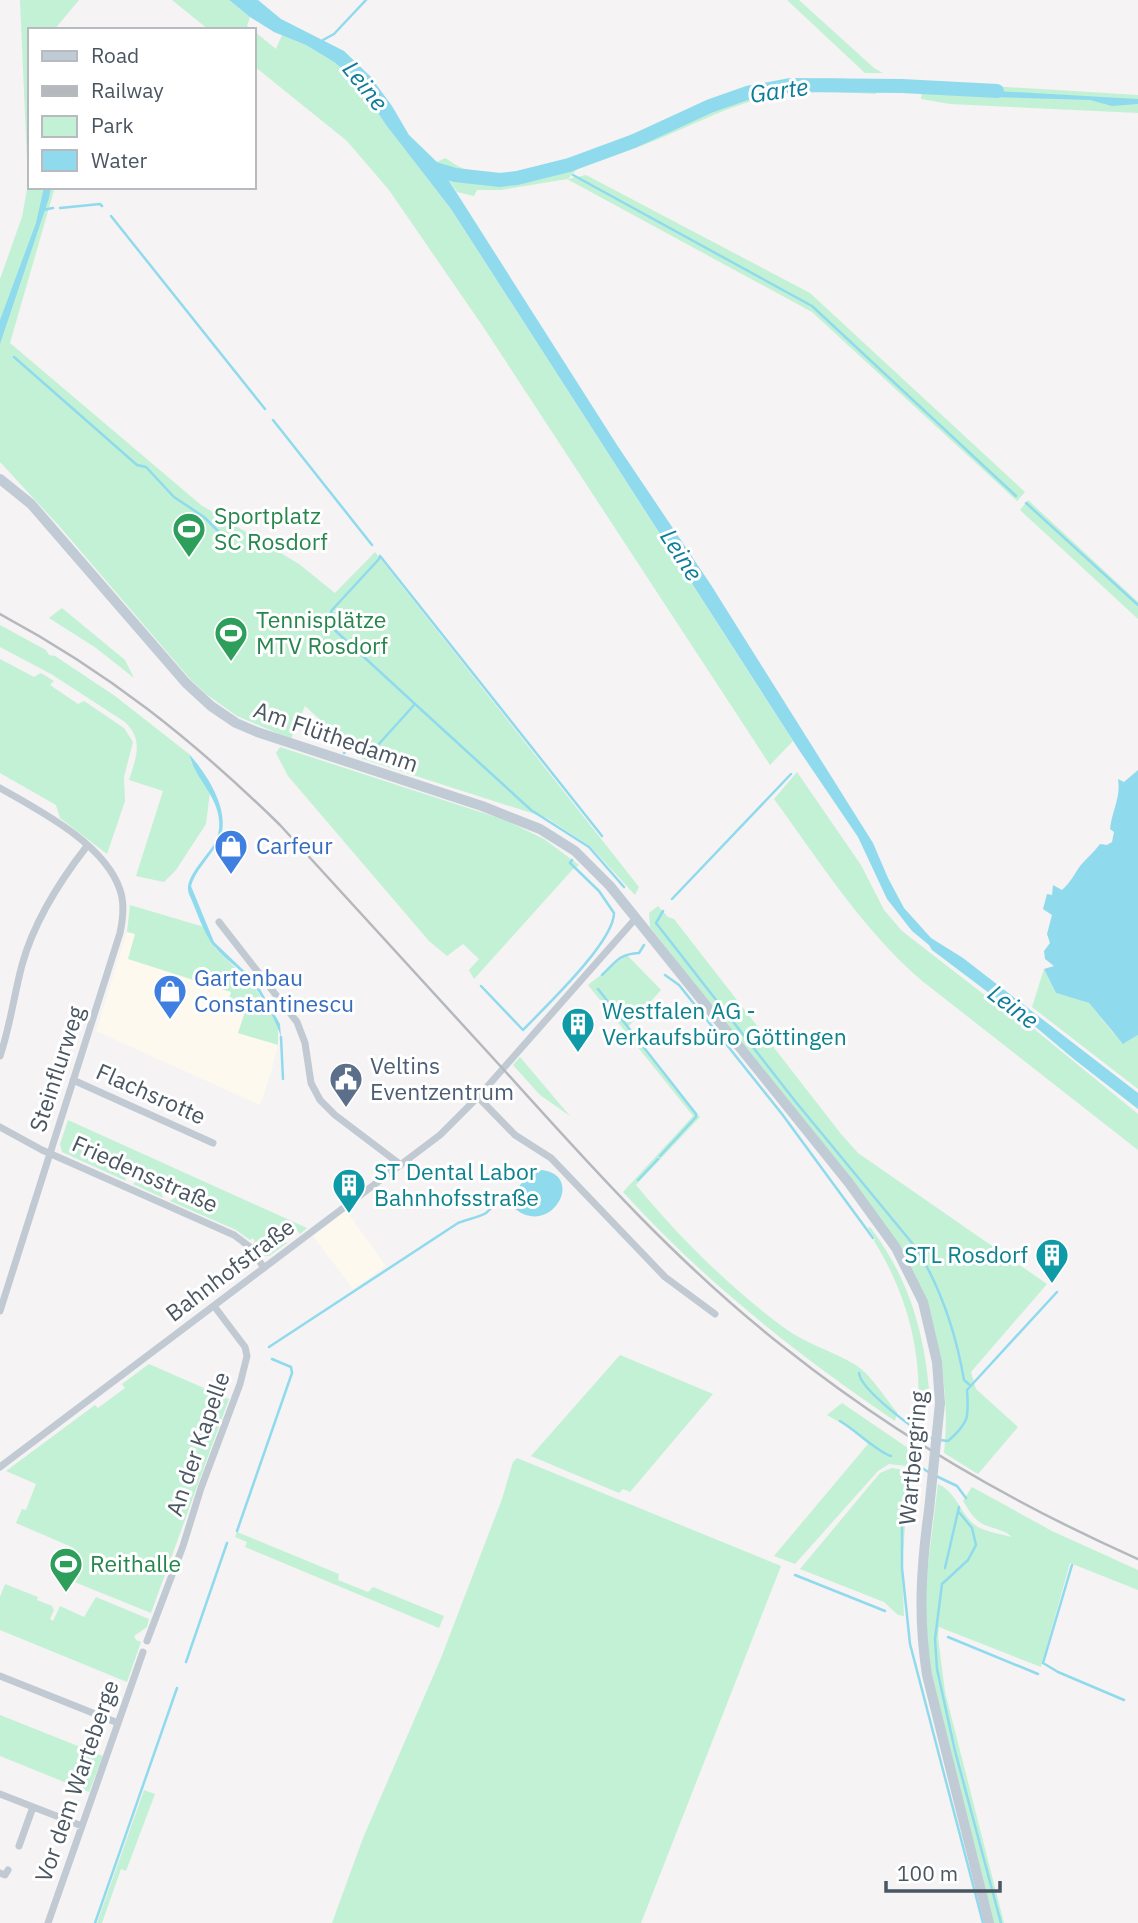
<svg xmlns="http://www.w3.org/2000/svg" width="1138" height="1923" viewBox="0 0 1138 1923" font-family="'IBM Plex Sans',sans-serif">
  <style>
    .commercial { fill: #fdf9ef }
    .green { fill: #c3f1d5 }
    .water { fill: #90daee }
    .lines { fill: none; stroke-linecap: round; stroke-linejoin: round }
    .stream { stroke: #90daee; stroke-width: 2.5 }
    .river { stroke: #90daee; stroke-width: 14 }
    .street { stroke: #c1cad2; stroke-width: 7 }
    .secondary { stroke: #c1cbd6; stroke-width: 10 }
    .rail { stroke: #b5b8bd; stroke-width: 2.5 }
    .secondary-bridge { stroke: #c1cbd6; stroke-width: 10 }
    .labels { text-anchor: middle; stroke-width: 6; stroke-linejoin: round; paint-order: stroke }
    .leisure-label { font-size: 23px; fill: #27864d; stroke: #fff; text-anchor: start }
    .street-label { font-size: 23px; fill: #4a5661; stroke: #fff }
    .shop-label { font-size: 23px; fill: #366cbe; stroke: #fff; text-anchor: start }
    .culture-label { font-size: 23px; fill: #0d838f; stroke: #fff; text-anchor: start }
    .service-label { font-size: 23px; fill: #4e5e75; stroke: #fff; text-anchor: start }
    .water-label { font-size: 24px; font-style: italic; fill: #0c7c9b; stroke: #fff }
  </style>
  <rect width="100%" height="100%" fill="#f5f3f3"/>
  <!-- commercial -->
  <path class="commercial" d="M127,932L135,934L129,959L232,992L245,1011L238,1033L278,1045L271,1073L260,1105L96,1031Z
    M346,1211L386,1266L353,1289L313,1236Z"/>
  <!-- green -->
  <path class="green" d="M20,0H79L54,30H30V187H55L10,343L201,505L299,564L335,593L375,552L639,887L635,895L590,846L547,818L363,759L305,706L291,739L237,716L206,694L191,680L60,527L0,462V279L22,217L28,184Z
    M172,0H229L250,17L247,26L252,30H209Z
    M787,0H799L874,68L883,73H865Z
    M254,31L276,49L282,35L306,45L334,62L356,80L386,125L451,209L793,741L770,765L484,328L389,190L347,141L254,66Z
    M832,78L877,81L876,94C844,93 811,89 779,94C738,102 705,119 668,135C638,148 607,158 577,169L568,179L586,175L810,293L1025,492L1017,501L812,312L567,179L501,190H477L474,196L457,192L437,162L445,158C452,162 459,168 468,170C529,189 647,125 706,103C748,87 788,80 832,78Z
    M923,82L1138,95V113L950,104L921,99Z
    M1028,500L1138,602V619L1020,510Z
    M62,608L125,660L134,678L96,648L49,618Z
    M0,625L46,650L49,655L55,656L115,696L189,754L191,762L210,792L206,824L176,870L164,882L136,876L163,791L129,780C136,758 144,740 125,722L51,674L0,647Z
    M0,659L34,677L41,673L54,681L50,685L78,704L84,701L124,728L133,742L124,777L125,801L107,854L60,818L56,805L0,773Z
    M280,747L505,820L544,839L579,865L573,869L474,979L469,970L479,959L463,944L447,956L429,941L288,776L276,753Z
    M797,772L861,865L884,910L902,931L1000,1007L1022,1019L1138,1114V1150L921,980C862,929 820,862 774,799Z
    M130,905L204,927L216,949L254,986L278,1025V1045L238,1033L245,1012L227,1006L231,992L128,959L135,934L127,932Z
    M658,906L668,917L674,919L841,1134L858,1153L1047,1284L971,1372L976,1389L1018,1427L978,1474L944,1453C952,1381 934,1309 899,1247L650,927L649,913Z
    M627,955L661,990L628,1027L700,1117L636,1185C680,1238 727,1285 783,1327C806,1344 830,1350 854,1364C871,1374 884,1397 897,1412L895,1421C796,1354 703,1280 623,1192L693,1116L588,985Z
    M1044,969L1056,993L1089,1003L1113,1033L1125,1043L1138,1035V1089L1032,1007Z
    M520,1057L570,1116L540,1095L513,1065Z
    M68,1120L307,1228L300,1234L291,1222L278,1232L287,1243L269,1256H263L253,1244L255,1241L253,1238L250,1240L236,1230L170,1201L176,1197L180,1186L165,1180L160,1190L163,1198L133,1184L139,1179L143,1167L128,1161L123,1172L126,1181L62,1152L60,1144Z
    M870,1227C910,1279 926,1337 930,1403L918,1410C922,1350 906,1292 874,1241L875,1238L868,1228Z
    M620,1355L713,1394L630,1492L623,1489L619,1493L531,1456Z
    M149,1364L229,1399L151,1613L62,1577L74,1548L16,1523L22,1509L26,1510L36,1484L6,1471L95,1405L98,1408L125,1388L122,1384Z
    M842,1403L908,1448L907,1466L889,1464L878,1471L795,1564L774,1556L868,1444L856,1432L827,1415Z
    M517,1458L781,1566L641,1923H332L363,1838L441,1658L502,1499L513,1462Z
    M892,1468L909,1471L902,1568L904,1616L898,1615L884,1602L800,1569L880,1473Z
    M938,1484C957,1493 960,1513 975,1525C985,1532 1001,1534 1012,1537C1004,1529 991,1529 981,1523C973,1518 968,1509 963,1501L972,1487L1052,1531L1138,1570V1590L1070,1563L1041,1667L939,1627L938,1637L945,1692L1004,1923H993L928,1660L924,1596Z
    M237,1532L339,1574L338,1580L368,1592L373,1587L444,1616L439,1628L245,1547L247,1542L235,1537Z
    M5,1584L38,1597L37,1600L52,1606L54,1610L50,1619L53,1621L60,1606L84,1617L96,1597L149,1619L147,1627L134,1636L136,1640L141,1642L127,1682L0,1630V1597Z
    M0,1715L103,1756L89,1792L0,1756Z
    M144,1790L155,1794L126,1871L121,1869L102,1923H97Z"/>
  <!-- water -->
  <path class="water" d="M229,0H258L281,19L344,51L370,76L392,106L409,135L437,162L617,445L711,585L873,843L888,878L904,908L931,938L963,958L1138,1093V1109L1075,1060L1013,1008L989,993L932,950L929,945L912,931L887,899L858,837L799,750L451,209L386,125L356,80L334,62L306,45L274,32L250,17Z
    M979,90L1138,99V104L1112,106L1090,100L990,97L979,93Z
    M44,187H51L49,198L0,344V320L36,223Z
    M189,754C207,774 235,816 217,844C209,858 195,871 191,886L214,942L256,982L280,1024L281,1037C277,1022 258,988 247,977C236,966 224,958 215,947C205,937 195,907 189,894C182,877 212,853 217,838C228,803 196,783 189,754Z
    M1138,770V1035L1123,1044L1089,1003L1056,993L1044,969L1054,966L1045,959L1044,951L1050,943L1047,934L1052,915L1043,909L1047,894L1052,895L1053,885L1062,890C1070,883 1074,875 1080,866C1087,858 1094,852 1100,844L1107,845L1112,842L1114,832L1110,829C1112,810 1121,798 1118,779L1124,782Z
    M542,1170C587,1176 549,1240 513,1207C509,1191 528,1175 542,1170Z"/>
  <g class="lines">
    <!-- stream -->
    <path class="stream" d="M323,40L334,34L366,0
      M573,175L812,306L1016,496
      M60,208L100,204L102,206
      M42,210L53,208
      M111,216L265,409
      M14,357L137,465L146,467L174,497L204,517L221,534L228,546
      M273,420L372,545
      M1026,503L1138,605
      M415,704L531,810L589,847L624,887
      M318,722L347,751L344,753
      M368,756L415,704L327,623L332,610L379,559L380,556L602,836
      M672,899L791,774
      M663,911L656,923L795,1101L917,1249C941,1289 956,1333 964,1380L971,1386
      M602,975C616,962 619,954 639,953L644,945
      M665,975L679,985L782,1114L873,1238
      M481,986L523,1030C545,1007 614,942 614,913L599,891L570,863L572,860
      M598,989L696,1114V1117L660,1156
      M281,1037L283,1079
      M638,1180L658,1159
      M269,1347L458,1223C467,1219 478,1218 486,1213C498,1204 494,1193 515,1200
      M859,1373C860,1389 916,1432 933,1439
      M840,1421C854,1429 879,1453 891,1456
      M940,1440L948,1441C969,1423 969,1417 967,1390L1057,1292
      M911,1461L930,1473
      M909,1465L914,1453
      M907,1473L902,1523V1568L910,1644L983,1923
      M936,1476L957,1486L966,1498
      M958,1511L972,1528L976,1545L968,1560L942,1584L935,1639L937,1669L955,1751L1001,1923
      M237,1531L292,1373L291,1367L272,1359
      M1072,1565L1043,1663L1058,1672L1124,1700
      M945,1568L959,1507
      M795,1575L885,1611
      M948,1637L1038,1674
      M186,1662L227,1543
      M95,1923L177,1688"/>
    <!-- river -->
    <path class="river" d="M435,169L455,175L500,180L517,178L569,165L634,141L710,106L747,93L791,85L902,86L997,91"/>
    <!-- street -->
    <path class="street" d="M0,788C40,811 105,844 120,890C125,904 123,919 120,933L0,1311
      M219,922L297,1022L305,1043L311,1083L320,1100L335,1115L401,1165
      M0,1056C10,1027 14,995 22,965C34,921 59,882 87,846
      M73,1080L213,1143
      M478,1097L515,1135L551,1158L665,1277L715,1314
      M0,1127L42,1150L234,1235L250,1247L264,1268
      M0,1467L440,1135L478,1097L636,918
      M147,1641L183,1546L201,1488L240,1384L247,1356L245,1347L214,1306
      M0,1676L118,1723
      M0,1794L82,1826
      M19,1846L33,1807
      M0,1873L5,1875L8,1870
      M48,1923L143,1652"/>
    <!-- secondary -->
    <path class="secondary" d="M0,479L31,504L186,683L211,706L236,723L257,732L482,806L540,829L575,851L610,886L849,1183L896,1248L923,1302L937,1362L940,1403
      M929,1510C921,1568 918,1617 927,1675L989,1923"/>
    <!-- rail -->
    <path class="rail" d="M0,614C108,672 192,739 280,825C354,906 429,988 504,1070C592,1168 680,1266 785,1348C893,1434 1012,1503 1138,1559"/>
    <!-- secondary-bridge -->
    <path class="secondary-bridge" d="M929,1510L940,1403"/>
  </g>
  <!-- icons -->
  <defs>
    <symbol id="stadium-pin" viewBox="-11 -11 22 30"><path d="M0 17L-7.5 6A9.5 9.5 0 1 1 7.5 6Z" fill="#2e9e5b" stroke="#fff"/><path d="M0-5a6.5 5 0 1 0 0 10a6.5 5 0 1 0 0-10ZM-3.5-1.8h7v3.6h-7Z" fill="#fff"/></symbol>
    <symbol id="shop-pin" viewBox="-11 -11 22 30"><path d="M0 17L-7.5 6A9.5 9.5 0 1 1 7.5 6Z" fill="#3f7fe0" stroke="#fff"/><path d="M-5-2.5h2.3a2.7 3.5 0 0 1 5.4 0H5L5.5 6h-11ZM-1.5-2.5h3a1.5 2.3 0 0 0-3 0Z" fill="#fff"/></symbol>
    <symbol id="building-pin" viewBox="-11 -11 22 30"><path d="M0 17L-7.5 6A9.5 9.5 0 1 1 7.5 6Z" fill="#0f9aa8" stroke="#fff"/><path d="M-4-6H4V6H1V3H-1V6H-4ZM-2.5-4.3h1.7v1.8h-1.7ZM.8-4.3h1.7v1.8H.8ZM-2.5-1h1.7V.8h-1.7ZM.8-1h1.7V.8H.8Z" fill="#fff"/></symbol>
    <symbol id="civic-pin" viewBox="-11 -11 22 30"><path d="M0 17L-7.5 6A9.5 9.5 0 1 1 7.5 6Z" fill="#5c6f8a" stroke="#fff"/><path d="M-.6-6.5H3V-4.5H.6V-3L4-1V1h2V6H-6V1h2V-1L-.6-3ZM-1.2 2.5V6h2.4V2.5Z" fill="#fff"/></symbol>
  </defs>
  <g fill-rule="evenodd">
    <use href="#stadium-pin" x="170" y="510" width="38" height="52"/>
    <use href="#stadium-pin" x="212" y="614" width="38" height="52"/>
    <use href="#shop-pin" x="212" y="827" width="38" height="52"/>
    <use href="#shop-pin" x="151" y="972" width="38" height="52"/>
    <use href="#building-pin" x="559" y="1005" width="38" height="52"/>
    <use href="#civic-pin" x="327" y="1060" width="38" height="52"/>
    <use href="#building-pin" x="330" y="1166" width="38" height="52"/>
    <use href="#building-pin" x="1033" y="1236" width="38" height="52"/>
    <use href="#stadium-pin" x="47" y="1545" width="38" height="52"/>
  </g>
  <g class="labels">
    <!-- leisure labels -->
    <g class="leisure-label">
      <text x="214" y="524">Sportplatz<tspan x="214" dy="26">SC Rosdorf</tspan></text>
      <text x="256" y="628">Tennisplätze<tspan x="256" dy="26">MTV Rosdorf</tspan></text>
      <text x="90" y="1572">Reithalle</text>
    </g>
    <!-- street labels -->
    <g class="street-label">
      <text transform="translate(336 737) rotate(19)" y="8">Am Flüthedamm</text>
      <text transform="translate(57 1069) rotate(-72)" y="8">Steinflurweg</text>
      <text transform="translate(151 1094) rotate(24)" y="8">Flachsrotte</text>
      <text transform="translate(145 1174) rotate(24)" y="8">Friedensstraße</text>
      <text transform="translate(230 1270) rotate(-37)" y="8">Bahnhofstraße</text>
      <text transform="translate(198 1444) rotate(-71)" y="8">An der Kapelle</text>
      <text transform="translate(913 1458) rotate(-85)" y="8">Wartbergring</text>
      <text transform="translate(77 1781) rotate(-71)" y="8">Vor dem Warteberge</text>
    </g>
    <!-- shop labels -->
    <g class="shop-label">
      <text x="256" y="854">Carfeur</text>
      <text x="194" y="986">Gartenbau<tspan x="194" dy="26">Constantinescu</tspan></text>
    </g>
    <!-- culture labels -->
    <g class="culture-label">
      <text x="602" y="1019">Westfalen AG -<tspan x="602" dy="26">Verkaufsbüro Göttingen</tspan></text>
      <text x="374" y="1180">ST Dental Labor<tspan x="374" dy="26">Bahnhofsstraße</tspan></text>
      <text x="1028" y="1263" text-anchor="end">STL Rosdorf</text>
    </g>
    <!-- service labels -->
    <g class="service-label">
      <text x="370" y="1074">Veltins<tspan x="370" dy="26">Eventzentrum</tspan></text>
    </g>
    <!-- water labels -->
    <g class="water-label">
      <text transform="translate(365 86) rotate(51)" y="8">Leine</text>
      <text transform="translate(779 91) rotate(-8)" y="8">Garte</text>
      <text transform="translate(681 555) rotate(57)" y="8">Leine</text>
      <text transform="translate(1013 1007) rotate(37)" y="8">Leine</text>
    </g>
  </g>
  <!-- legend -->
  <rect x="28" y="28" width="228" height="161" fill="#ffffff" stroke="#b7bbc0" stroke-width="2"/>
  <rect x="42" y="51" width="35" height="10" fill="#c1cbd6" stroke="#b7bbc0" stroke-width="2"/>
  <text x="91" y="63" font-size="21" fill="#4a5661">Road</text>
  <rect x="42" y="86" width="35" height="10" fill="#b5b8bd" stroke="#b7bbc0" stroke-width="2"/>
  <text x="91" y="98" font-size="21" fill="#4a5661">Railway</text>
  <rect x="42" y="116" width="35" height="21" fill="#c3f1d5" stroke="#b7bbc0" stroke-width="2"/>
  <text x="91" y="133" font-size="21" fill="#4a5661">Park</text>
  <rect x="42" y="150" width="35" height="21" fill="#90daee" stroke="#b7bbc0" stroke-width="2"/>
  <text x="91" y="168" font-size="21" fill="#4a5661">Water</text>
  <!-- scale -->
  <path d="M886 1881v10h114v-10" fill="none" stroke="#4a5661" stroke-width="3.5"/>
  <text x="897" y="1881" font-size="21" fill="#4a5661" stroke="#ffffff" stroke-width="5" paint-order="stroke">100 m</text>
</svg>
